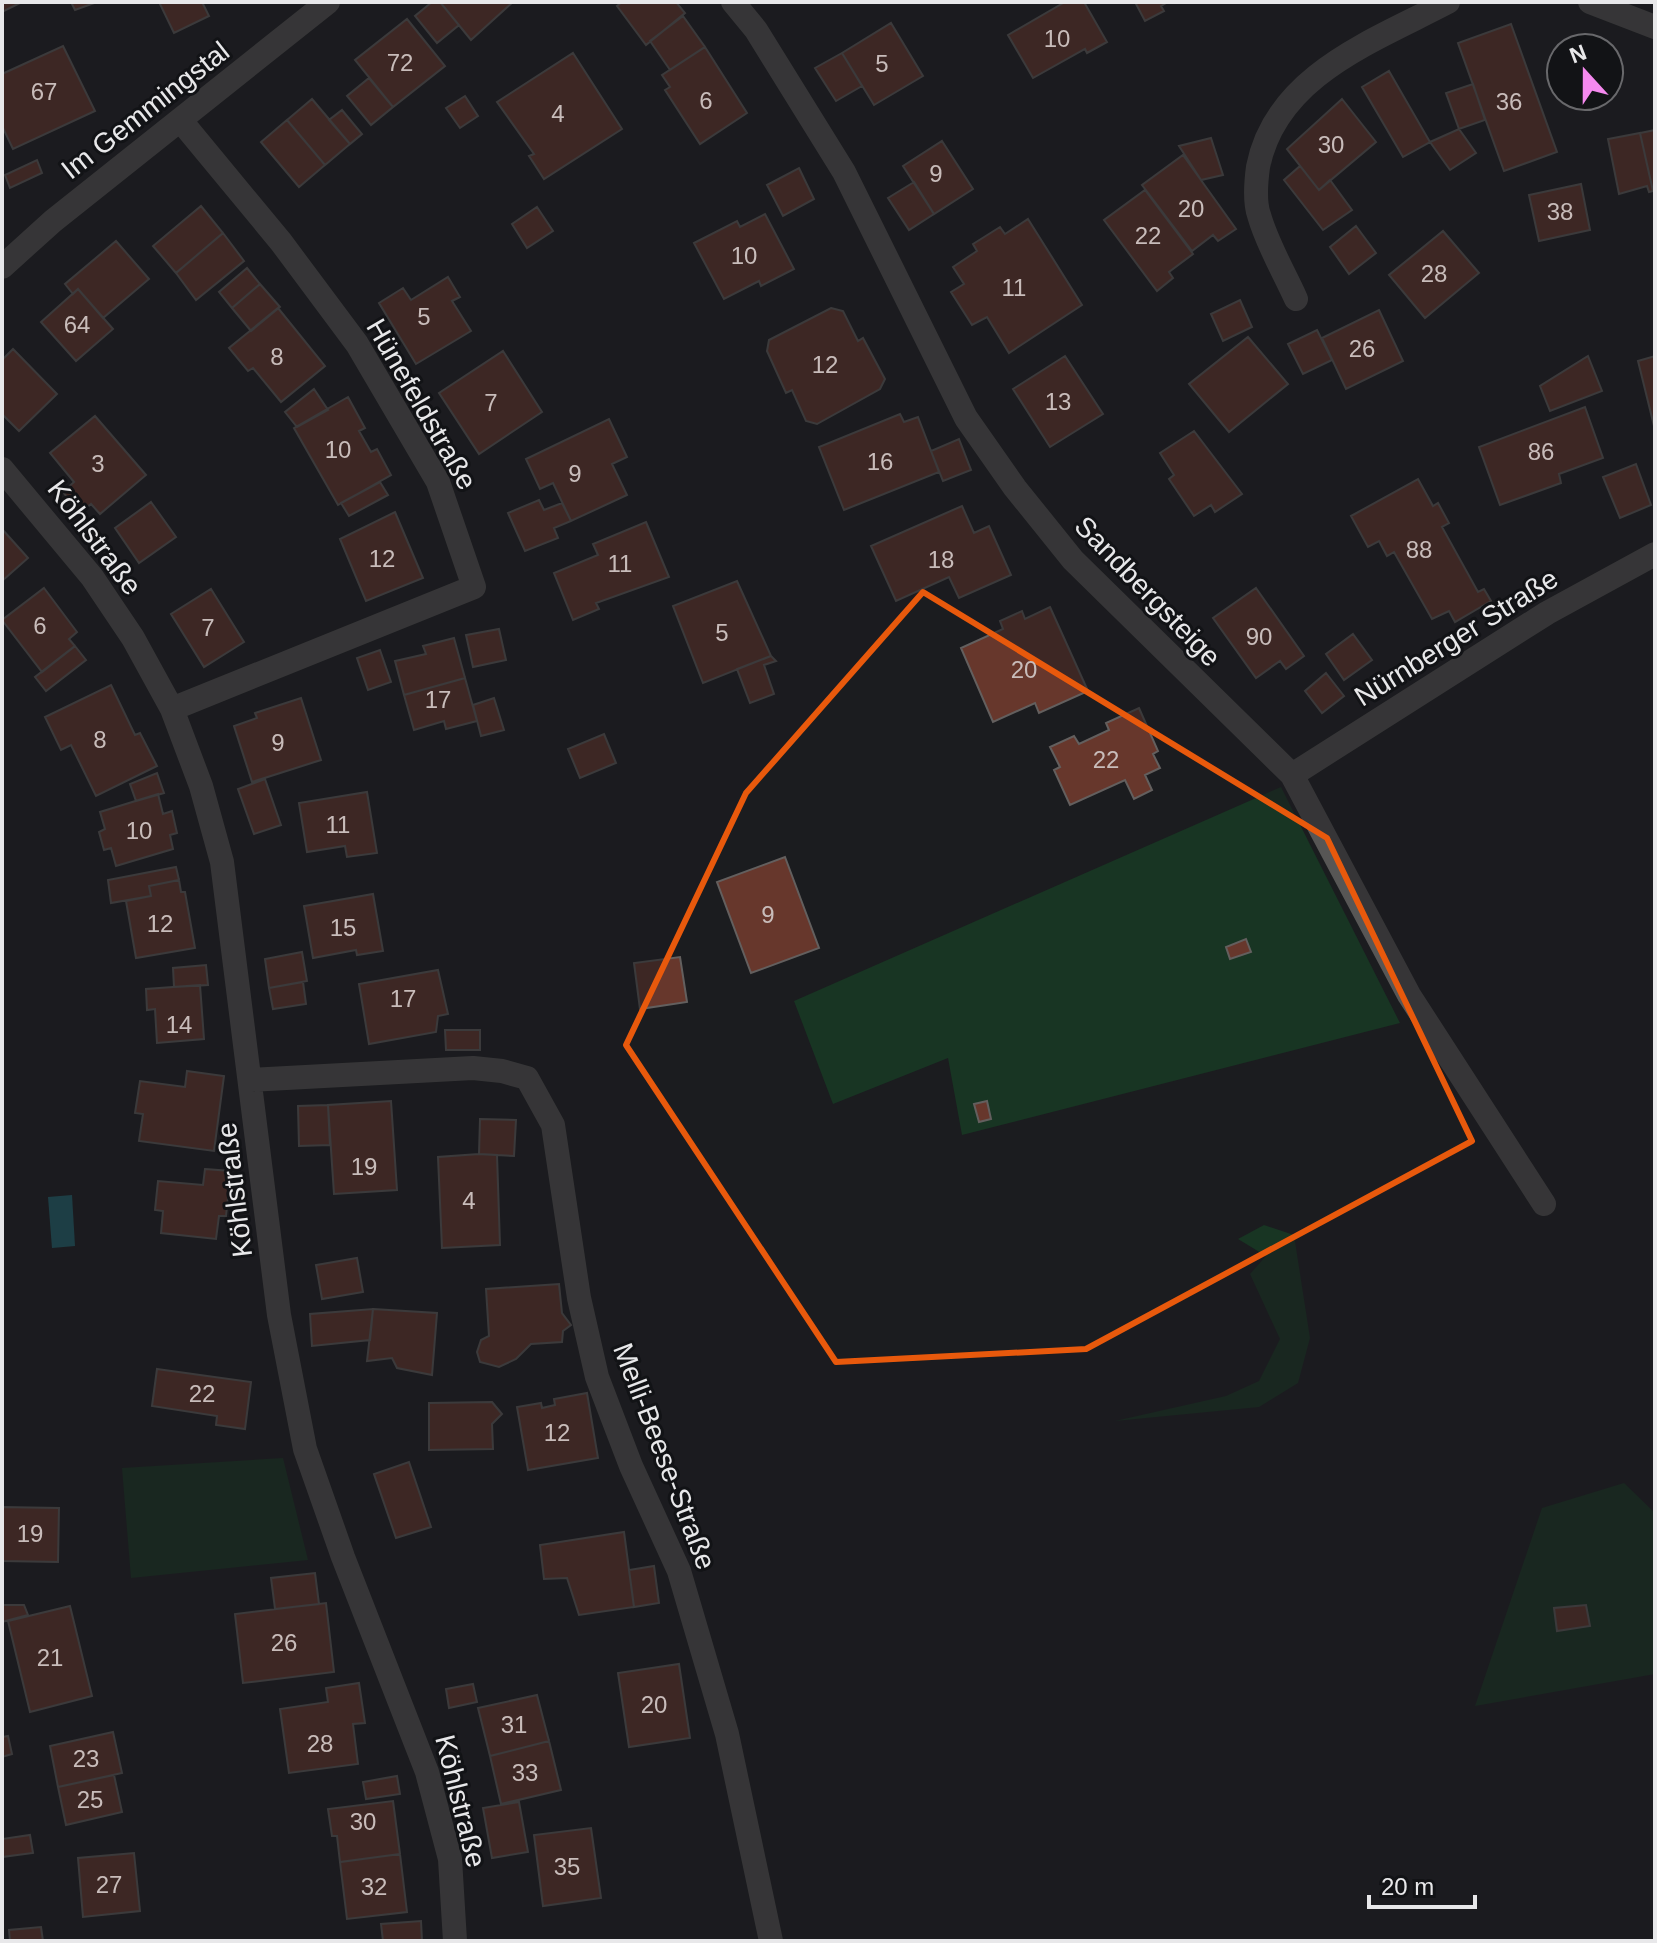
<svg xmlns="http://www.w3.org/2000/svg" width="1657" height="1943" viewBox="0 0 1657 1943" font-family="Arial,sans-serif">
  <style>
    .green { fill: #183523 }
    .water { fill: #206973 }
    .building { fill: #67372c; stroke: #635f5e; stroke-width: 2 }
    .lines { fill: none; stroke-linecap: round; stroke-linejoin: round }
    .minor { stroke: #575655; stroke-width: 24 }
    .marked { fill: none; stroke: #e8590c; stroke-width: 6; stroke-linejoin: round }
    .labels { text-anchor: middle; stroke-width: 6; stroke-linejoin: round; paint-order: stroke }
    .number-label { font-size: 24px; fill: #c8bcba }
    .street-label { font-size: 28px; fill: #e8e8ea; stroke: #121316 }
  </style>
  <rect width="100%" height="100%" fill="#1b1c1f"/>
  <!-- green -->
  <path class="green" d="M1281,787L1400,1023L962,1135L948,1058L833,1104L794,1001Z
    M1264,1225L1294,1235L1310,1338L1298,1383L1259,1407L1115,1421L1226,1396L1259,1381L1280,1339L1250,1274L1266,1256L1238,1239Z
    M283,1458L308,1560L131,1578L122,1468Z
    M1624,1483L1655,1513V1674L1475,1706L1542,1508Z"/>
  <!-- water -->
  <path class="water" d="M72,1195L75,1246L52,1248L48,1197Z"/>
  <!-- building -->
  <path class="building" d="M2,2H22L2,12Z
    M71,2H97L75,10Z
    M159,2H202L209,16L174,33Z
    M432,2H440L459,25L437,43L415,16Z
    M440,2H513L471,40Z
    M622,2H676L685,13L646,45L617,6Z
    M1065,2H1084L1107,42L1087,53L1085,49L1033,78L1008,35Z
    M1135,2H1168L1161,6L1164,11L1145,21Z
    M683,16L705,47L670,70L650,41Z
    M407,19L445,66L393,107L355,60Z
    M891,23L923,76L874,105L842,53Z
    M1511,24L1557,152L1504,171L1458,43Z
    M63,46L95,111L13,149L2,126V74Z
    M705,47L747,113L700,144L665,90L670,87L662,75Z
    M573,53L622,129L544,179L529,156L534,154L497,102Z
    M842,53L862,86L836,101L815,68Z
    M1389,71L1430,142L1403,157L1362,87Z
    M369,78L393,107L371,125L347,96Z
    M1473,84L1485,120L1459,129L1446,93Z
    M465,96L478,116L460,128L446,108Z
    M312,99L350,144L325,165L287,120Z
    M1342,99L1376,142L1319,190L1287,149Z
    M342,110L362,134L350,144L329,120Z
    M287,120L325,165L299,187L261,142Z
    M1459,129L1476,153L1450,170L1430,142Z
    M1655,130V191H1653L1640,133Z
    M1640,133L1653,191L1649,192L1647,186L1619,194L1608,139Z
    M1211,138L1223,175L1201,180L1179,146Z
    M942,141L973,189L934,214L903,166Z
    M1183,155L1236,229L1218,241L1213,235L1192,251L1142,185Z
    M37,160L42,173L10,188L5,175Z
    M1300,166L1319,190L1330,180L1352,210L1323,230L1284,180Z
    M799,168L814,199L783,216L767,185Z
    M914,182L934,214L909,230L888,198Z
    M1581,184L1590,230L1539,241L1529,195Z
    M1145,190L1193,254L1169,272L1173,278L1157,291L1104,220Z
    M201,206L223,233L176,273L153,246Z
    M537,207L553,231L527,248L512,224Z
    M765,214L794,269L761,286L759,281L724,299L694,243L737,221L740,227Z
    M1028,219L1082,305L1009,353L987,317L972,325L951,292L964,284L953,267L977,251L973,244L1000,227L1005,234Z
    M1356,226L1376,253L1349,274L1330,247Z
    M1443,231L1479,273L1425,318L1389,275Z
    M223,233L244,261L196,300L176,273Z
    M116,241L149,279L103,318L78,289L73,294L65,284Z
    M247,268L260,284L232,308L219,292Z
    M448,277L460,297L452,301L471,331L416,364L379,303L403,288L411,300Z
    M260,284L280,307L251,331L232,308Z
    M78,289L113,329L76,361L41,322Z
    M1240,300L1252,327L1223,341L1211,314Z
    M278,308L325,366L281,402L253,368L248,371L229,348Z
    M831,308L843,311L858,341L863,338L885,379L880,389L817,424L806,421L792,390L786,393L767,351L769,340Z
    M1379,310L1403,361L1346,389L1322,338Z
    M1317,330L1332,360L1303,374L1288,344Z
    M1248,337L1288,384L1229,432L1189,384Z
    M13,349L57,394L19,431L2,414V360Z
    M503,351L542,412L479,454L439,393Z
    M1065,356L1103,414L1050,447L1013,389Z
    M1588,356L1602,391L1550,411L1540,386Z
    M1655,356V430L1638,361Z
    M314,389L328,410L297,427L285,412Z
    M348,397L365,428L359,431L371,452L377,449L391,475L338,505L294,428Z
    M1585,407L1603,458L1559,474L1561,483L1500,505L1479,447Z
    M900,414L904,422L918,417L939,472L844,510L819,447Z
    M95,416L146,475L100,514L91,504L80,513L63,492L74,482L50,453Z
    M609,419L627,457L612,464L627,495L571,521L553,483L540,489L526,459Z
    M1194,431L1242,494L1215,512L1211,505L1194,516L1169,479L1174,475L1160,453Z
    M959,439L971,470L943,481L931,451Z
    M1636,464L1651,505L1620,518L1603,477Z
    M1418,479L1433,506L1438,503L1449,523L1442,527L1478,592L1484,589L1491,601L1455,622L1449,611L1432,619L1394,552L1387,556L1379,541L1368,547L1351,516Z
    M380,482L388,495L349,516L341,503Z
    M539,500L544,510L562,503L571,521L554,528L558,538L525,551L508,513Z
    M151,502L176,537L139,563L115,528Z
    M962,506L974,533L989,526L1011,575L959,598L949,577L896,601L871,546Z
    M395,512L423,578L366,601L340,539Z
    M646,522L669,577L596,603L599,609L573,620L554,573L598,555L593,544Z
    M2,529L28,558L2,581Z
    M737,581L771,656L703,683L673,606Z
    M44,588L77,632L69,639L75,646L42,672L2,620Z
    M1256,588L1304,656L1286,669L1280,661L1256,678L1213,618Z
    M211,589L244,642L204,667L171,614Z
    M1050,607L1088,691L1039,713L1035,703L993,722L961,648L1003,629L1000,621L1022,611L1025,619Z
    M499,629L506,660L473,667L466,635Z
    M1353,634L1372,660L1344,680L1326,654Z
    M454,638L465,678L404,695L395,661L426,654L423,646Z
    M75,646L86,660L46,691L35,677Z
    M380,650L391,682L368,690L357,658Z
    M771,656L776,661L764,665L774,694L750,703L737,669Z
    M1326,673L1344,696L1322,713L1305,691Z
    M465,678L477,721L446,729L444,721L414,730L404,695Z
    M111,685L135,735L140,733L157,766L96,796L71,745L61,750L45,717Z
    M301,698L321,760L252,782L234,726L257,718L255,713Z
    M494,698L504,730L481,736L473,705Z
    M1139,708L1158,751L1153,754L1160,768L1145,775L1152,790L1134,799L1125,780L1070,805L1054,770L1060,767L1050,747L1074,736L1079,744L1109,730L1106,723Z
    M604,734L616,763L580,778L568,749Z
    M157,773L164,793L136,801L130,784Z
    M265,779L281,825L254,834L238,789Z
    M367,792L377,853L347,857L345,846L307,852L299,803Z
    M158,794L163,814L172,811L177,833L170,835L173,849L116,866L111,848L104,850L99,832L105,829L100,812Z
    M785,857L819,948L751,973L717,882Z
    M176,867L179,880L149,886L151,896L111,903L108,880Z
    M179,880L181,892H185L195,948L136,958L126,901L151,896L149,886Z
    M373,894L383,951L357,955L356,950L313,958L304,906Z
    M1246,939L1251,952L1230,959L1226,947Z
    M302,952L307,981L269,988L265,959Z
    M680,957L687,1002L640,1009L634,963Z
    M206,965L208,985L174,987L173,968Z
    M438,970L448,1014L438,1016L436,1032L369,1044L359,984Z
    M303,982L306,1004L273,1009L269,988Z
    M200,985L204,1039L157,1043L155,1009L147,1010L146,989Z
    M445,1030H480V1050H446Z
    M187,1071L224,1076L214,1151L139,1141L143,1114L135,1113L140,1081L185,1087Z
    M391,1101L397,1190L334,1194L328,1105Z
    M987,1101L991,1119L979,1122L974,1104Z
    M328,1105L330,1145L299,1146L298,1106Z
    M480,1119L516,1120L514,1156L479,1154Z
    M479,1154L497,1155L500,1245L442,1248L438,1157Z
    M205,1169L231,1171L226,1216H219L216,1239L161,1233L163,1211L155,1210L158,1181L203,1185Z
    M357,1258L363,1292L322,1299L316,1265Z
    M559,1284L562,1313L571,1325L563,1331L562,1342L531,1344L516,1359L499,1367L480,1362L477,1352L481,1340L489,1336L486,1289Z
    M373,1309L437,1313L432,1375L397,1368L392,1358L367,1361Z
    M373,1309L370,1340L312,1346L310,1314Z
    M157,1369L251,1382L245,1429L216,1425L217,1416L152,1406Z
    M587,1393L598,1458L528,1470L517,1407L541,1403L542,1408L555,1405L554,1399Z
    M492,1402L502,1414L492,1424L493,1449L429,1450V1403Z
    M409,1462L431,1527L396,1538L374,1474Z
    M2,1507L59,1508L58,1562L2,1561Z
    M624,1532L634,1607L579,1615L567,1578L544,1579L540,1545Z
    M654,1566L659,1603L634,1607L629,1570Z
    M315,1573L319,1604L275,1609L271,1578Z
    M326,1603L334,1672L243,1683L235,1614Z
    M2,1605H24L28,1615L2,1622Z
    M1586,1605L1590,1626L1557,1631L1554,1608Z
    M70,1606L92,1696L30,1712L8,1621Z
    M679,1664L690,1738L629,1747L618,1673Z
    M359,1683L365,1723L353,1724L358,1764L289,1773L280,1709L328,1702L326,1688Z
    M473,1684L477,1702L449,1708L446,1689Z
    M537,1695L549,1741L490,1756L478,1708Z
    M113,1732L122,1773L58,1787L50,1746Z
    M8,1736L12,1754L2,1757V1737Z
    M549,1741L561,1790L501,1804L490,1756Z
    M114,1775L122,1812L66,1825L58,1787Z
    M397,1776L400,1794L366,1799L363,1782Z
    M393,1801L400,1854L340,1862L337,1836H332L328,1809Z
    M519,1802L528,1852L492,1858L483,1808Z
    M591,1828L601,1898L543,1906L534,1835Z
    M30,1835L33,1853L2,1857V1839Z
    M134,1853L140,1911L83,1917L78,1858Z
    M400,1854L407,1912L347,1919L340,1862Z
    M421,1921L422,1941H383L381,1924Z
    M41,1927L43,1941H10L9,1930Z"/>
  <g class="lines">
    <!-- minor -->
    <path class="minor" d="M733,2L756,30L844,172L966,418L1015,488L1073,560L1292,775L1409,995L1544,1204
      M1590,2L1655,27
      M2,267L53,221L328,2
      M1296,299C1284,272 1267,244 1259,215C1254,201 1256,182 1258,167C1276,75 1374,41 1448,2
      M2,469L92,577L133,638L172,709L201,786L222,862L279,1315L305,1449L343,1557L427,1772L450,1859L455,1941
      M172,709L474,587L438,482L357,344L281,242L181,121
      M1292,775L1547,613L1655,554
      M251,1080L473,1068L502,1071L527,1078L553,1125L579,1298L597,1377L631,1466L679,1571L727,1734L771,1941"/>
  </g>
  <!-- marked area -->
  <path d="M0 0H1657V1943H0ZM923,592L1327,838L1472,1141L1086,1349L836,1362L626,1045L746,793Z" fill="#1b1c1f" fill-opacity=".55" fill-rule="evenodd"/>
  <path class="marked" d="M923,592L1327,838L1472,1141L1086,1349L836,1362L626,1045L746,793Z"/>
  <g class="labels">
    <!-- number labels -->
    <g class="number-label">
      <text x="1057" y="47">10</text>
      <text x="400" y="71">72</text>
      <text x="882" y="72">5</text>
      <text x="44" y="100">67</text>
      <text x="706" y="109">6</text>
      <text x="1509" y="110">36</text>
      <text x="558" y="122">4</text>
      <text x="1331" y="153">30</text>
      <text x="936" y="182">9</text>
      <text x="1191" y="217">20</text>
      <text x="1560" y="220">38</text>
      <text x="1148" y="244">22</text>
      <text x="744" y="264">10</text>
      <text x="1434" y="282">28</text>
      <text x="1014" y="296">11</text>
      <text x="424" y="325">5</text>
      <text x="77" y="333">64</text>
      <text x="1362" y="357">26</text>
      <text x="277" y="365">8</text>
      <text x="825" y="373">12</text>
      <text x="1058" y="410">13</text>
      <text x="491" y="411">7</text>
      <text x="338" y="458">10</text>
      <text x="1541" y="460">86</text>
      <text x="880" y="470">16</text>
      <text x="98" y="472">3</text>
      <text x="575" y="482">9</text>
      <text x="1419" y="558">88</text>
      <text x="382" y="567">12</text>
      <text x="941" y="568">18</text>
      <text x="620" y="572">11</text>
      <text x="40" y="634">6</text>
      <text x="208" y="636">7</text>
      <text x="722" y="641">5</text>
      <text x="1259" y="645">90</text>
      <text x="1024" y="678">20</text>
      <text x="438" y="708">17</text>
      <text x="100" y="748">8</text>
      <text x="278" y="751">9</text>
      <text x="1106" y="768">22</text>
      <text x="338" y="833">11</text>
      <text x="139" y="839">10</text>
      <text x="768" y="923">9</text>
      <text x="160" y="932">12</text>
      <text x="343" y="936">15</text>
      <text x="403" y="1007">17</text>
      <text x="179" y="1033">14</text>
      <text x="364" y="1175">19</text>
      <text x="469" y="1209">4</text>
      <text x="202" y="1402">22</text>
      <text x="557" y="1441">12</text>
      <text x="30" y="1542">19</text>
      <text x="284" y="1651">26</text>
      <text x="50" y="1666">21</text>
      <text x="654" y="1713">20</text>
      <text x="514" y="1733">31</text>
      <text x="320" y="1752">28</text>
      <text x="86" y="1767">23</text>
      <text x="525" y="1781">33</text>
      <text x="90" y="1808">25</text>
      <text x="363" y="1830">30</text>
      <text x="567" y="1875">35</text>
      <text x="109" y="1893">27</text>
      <text x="374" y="1895">32</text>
    </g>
    <!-- street labels -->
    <g class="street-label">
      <text transform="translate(145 110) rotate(-38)" y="10">Im Gemmingstal</text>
      <text transform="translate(422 404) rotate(60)" y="10">Hünefeldstraße</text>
      <text transform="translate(95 537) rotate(53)" y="10">Köhlstraße</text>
      <text transform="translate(1148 591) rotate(46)" y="10">Sandbergsteige</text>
      <text transform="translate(1456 637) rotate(-32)" y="10">Nürnberger Straße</text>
      <text transform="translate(234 1190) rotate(-97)" y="10">Köhlstraße</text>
      <text transform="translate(665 1456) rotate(69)" y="10">Melli-Beese-Straße</text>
      <text transform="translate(461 1801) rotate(76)" y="10">Köhlstraße</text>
    </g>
  </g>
  <!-- border -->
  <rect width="1657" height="1943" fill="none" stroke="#e8e8ea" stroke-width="8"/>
  <!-- north arrow -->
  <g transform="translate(1585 72) rotate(339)"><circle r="38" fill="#121316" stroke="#68686b" stroke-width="2"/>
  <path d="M0-6L14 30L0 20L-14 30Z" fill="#f589ef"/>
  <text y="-12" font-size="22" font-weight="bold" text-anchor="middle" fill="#e8e8ea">N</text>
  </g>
  <!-- scale -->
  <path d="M1369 1895v12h106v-12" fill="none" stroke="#e8e8ea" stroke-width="4"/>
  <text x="1381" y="1895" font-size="24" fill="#e8e8ea" stroke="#121316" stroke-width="6" paint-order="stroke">20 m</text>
</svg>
